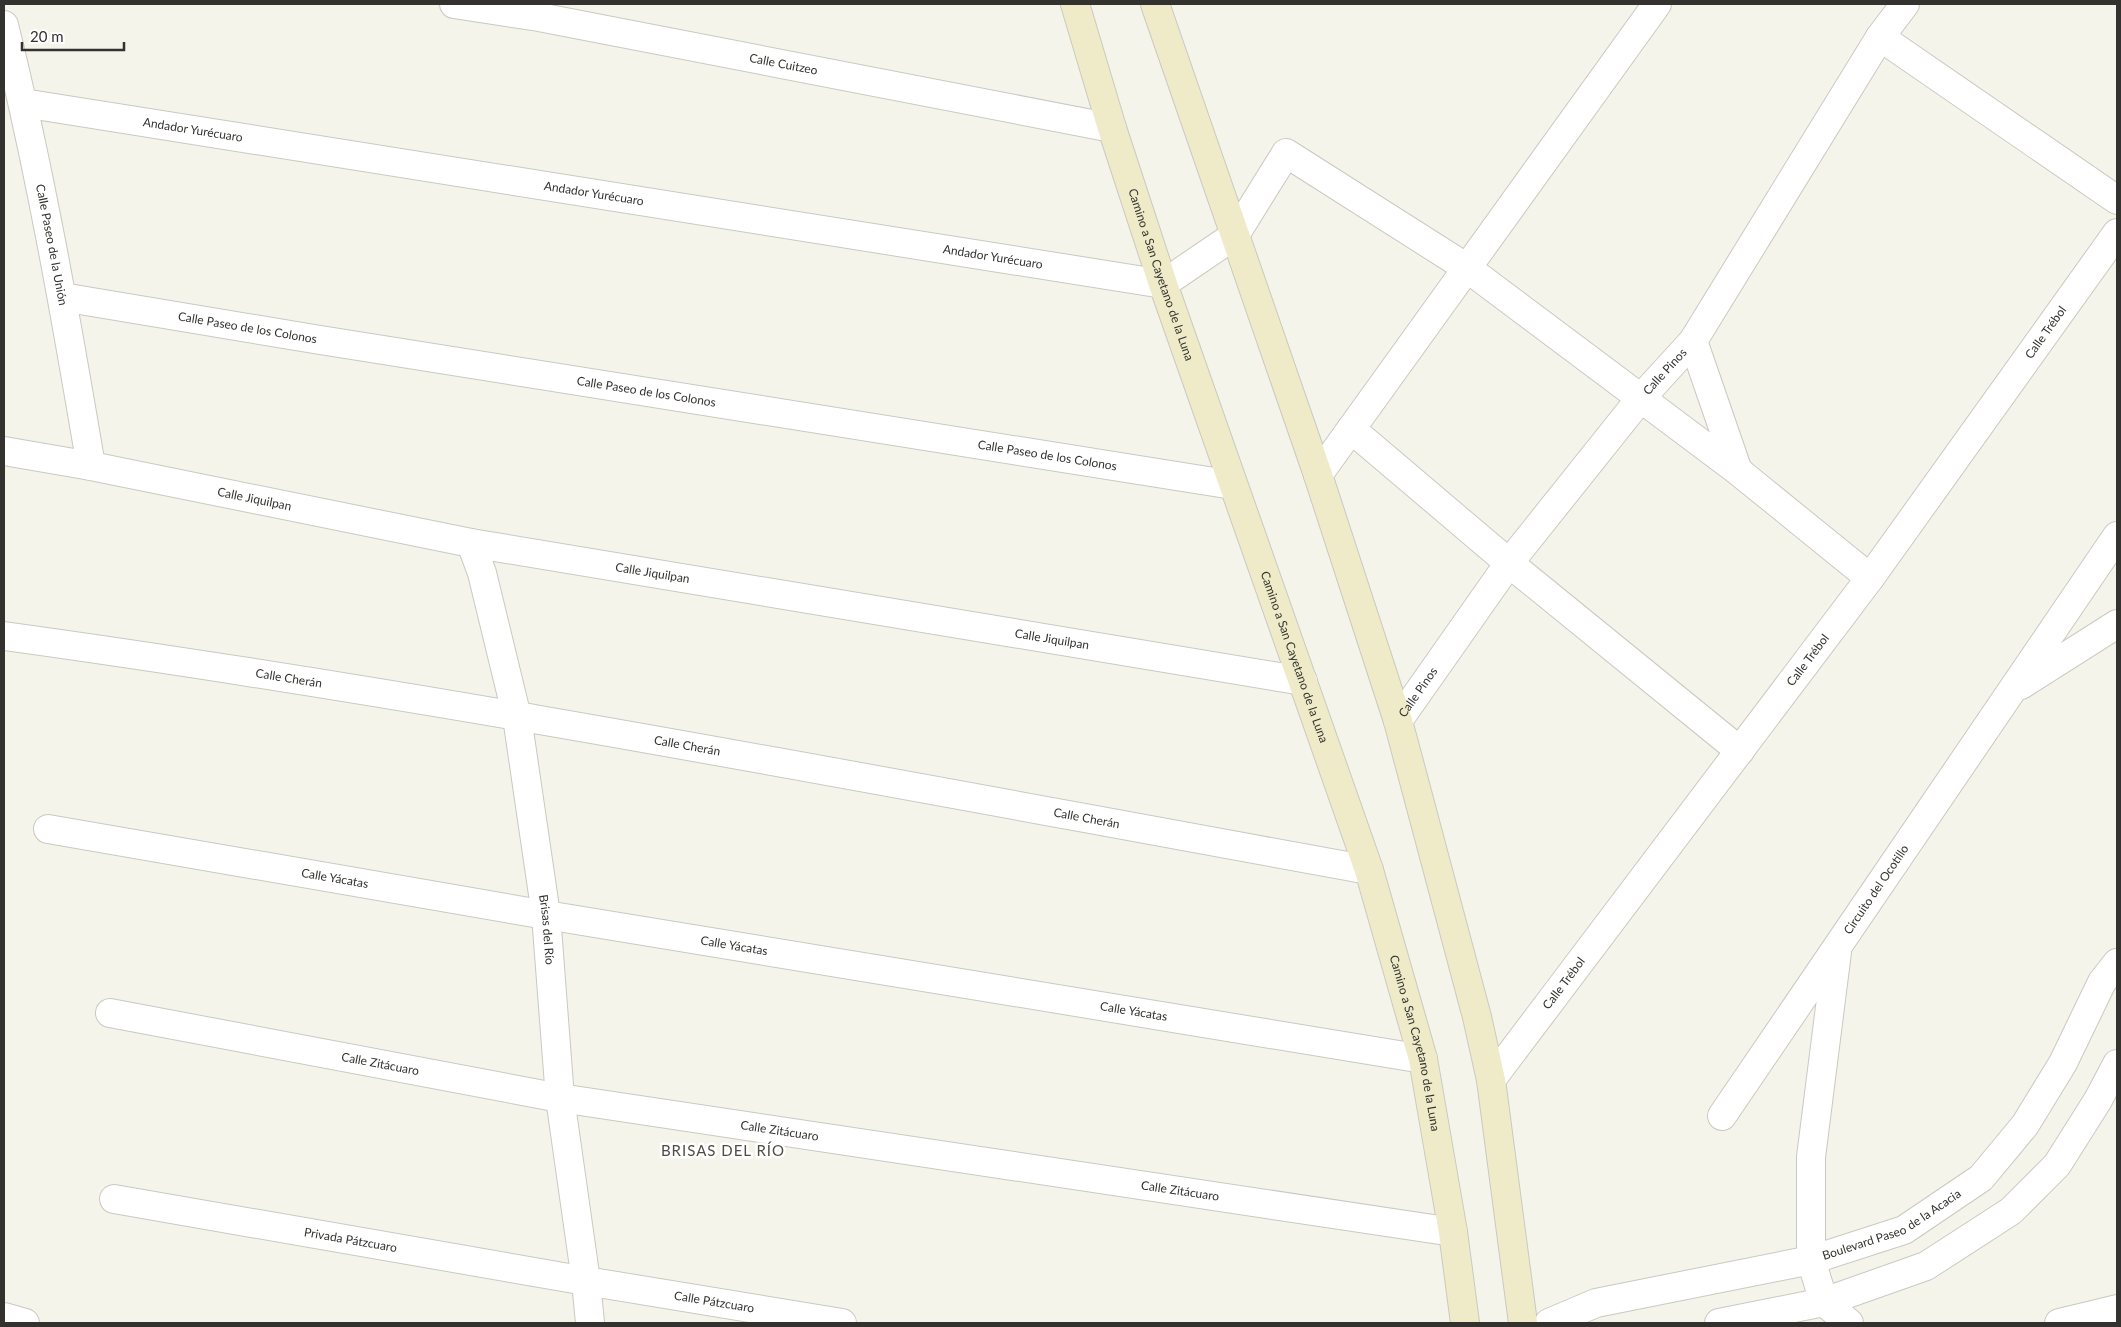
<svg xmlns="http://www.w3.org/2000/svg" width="2121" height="1327" viewBox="0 0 2121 1327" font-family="Lato,sans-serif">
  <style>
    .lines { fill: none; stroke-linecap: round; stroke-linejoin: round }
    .street-casing { stroke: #cac9c1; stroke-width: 30 }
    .secondary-casing { stroke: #cac9c1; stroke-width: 30 }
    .street { stroke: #fff; stroke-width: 28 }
    .secondary { stroke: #efebc8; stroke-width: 28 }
    .labels { text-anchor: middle; stroke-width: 5; stroke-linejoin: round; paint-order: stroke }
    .street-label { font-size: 12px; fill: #33322f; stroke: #fff }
    .quarter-label { font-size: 15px; letter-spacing: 1px; fill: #4e4d46; stroke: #fff }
  </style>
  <rect width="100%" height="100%" fill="#f5f4eb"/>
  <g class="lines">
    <defs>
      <g id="street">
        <path id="s1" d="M454,4L539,17L1112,128"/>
        <path id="s2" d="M4,25C40,170 66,318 91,466"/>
        <path d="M1880,37L2117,200"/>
        <path id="s3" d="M23,103L1163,284L1235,235L1286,153L1467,268L1738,471L1870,578"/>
        <path id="s4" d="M62,297L314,339L1233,485"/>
        <path d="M1693,341L1738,471"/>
        <path d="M1351,429L1509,563L1740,751"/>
        <path id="s5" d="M4,451L91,466L471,543L1303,681"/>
        <path d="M1318,475L1657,4"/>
        <path id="s6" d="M471,543L482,573L517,717L546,915L560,1098L586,1281L590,1323"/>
        <path id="s7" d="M4,636C461,699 915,788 1369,870"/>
        <path d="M2021,685L2117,624"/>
        <path id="s8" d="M1398,721L1509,563L1640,399L1693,341L1880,37L1905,4"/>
        <path id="s9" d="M48,829L546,915L1423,1059"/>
        <path d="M1837,952L1811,1157V1260L1824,1302L1849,1323"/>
        <path id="s10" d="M110,1013L560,1098L1453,1232"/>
        <path id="s11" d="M1491,1080L1870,578L2117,233"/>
        <path id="s12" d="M1722,1116L2117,536"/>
        <path id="s13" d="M114,1199L586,1281L842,1323"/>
        <path d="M4,1317L25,1323"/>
        <path id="s14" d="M1549,1323L1596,1303L1811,1260L1904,1230L1981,1178L2025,1125L2063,1063L2102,982L2117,963"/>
        <path d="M1719,1323L1824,1302L1926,1266L2011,1211L2057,1165L2098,1100L2117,1064"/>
        <path d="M2059,1323L2117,1309"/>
      </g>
      <g id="secondary">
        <path id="s15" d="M1075,4L1112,128L1163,284L1369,870L1423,1059L1453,1232L1465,1323"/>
        <path d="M1155,4L1318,475L1398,721L1477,1017L1491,1080L1523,1323"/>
      </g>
    </defs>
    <!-- street casing -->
    <use href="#street" class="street-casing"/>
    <!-- secondary casing -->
    <use href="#secondary" class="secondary-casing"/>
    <!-- street -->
    <use href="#street" class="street"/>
    <!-- secondary -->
    <use href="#secondary" class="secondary"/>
  </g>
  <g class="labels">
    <!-- street labels -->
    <g class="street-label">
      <text dy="4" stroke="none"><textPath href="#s1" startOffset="335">Calle Cuitzeo</textPath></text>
      <text dy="4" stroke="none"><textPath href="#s3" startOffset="172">Andador Yurécuaro</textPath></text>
      <text dy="4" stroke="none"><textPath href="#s3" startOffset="578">Andador Yurécuaro</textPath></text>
      <text dy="4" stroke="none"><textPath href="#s2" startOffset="225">Calle Paseo de la Unión</textPath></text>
      <text dy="4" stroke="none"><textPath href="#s3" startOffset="982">Andador Yurécuaro</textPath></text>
      <text dy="4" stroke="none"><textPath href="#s15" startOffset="284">Camino a San Cayetano de la Luna</textPath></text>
      <text dy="4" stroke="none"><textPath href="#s4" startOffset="188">Calle Paseo de los Colonos</textPath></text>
      <text dy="4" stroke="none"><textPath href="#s11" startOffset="931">Calle Trébol</textPath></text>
      <text dy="4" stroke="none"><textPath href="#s8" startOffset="440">Calle Pinos</textPath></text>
      <text dy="4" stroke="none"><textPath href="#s4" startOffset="592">Calle Paseo de los Colonos</textPath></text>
      <text dy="4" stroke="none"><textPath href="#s4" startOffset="998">Calle Paseo de los Colonos</textPath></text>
      <text dy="4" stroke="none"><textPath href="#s5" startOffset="255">Calle Jiquilpan</textPath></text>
      <text dy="4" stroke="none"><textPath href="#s5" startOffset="660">Calle Jiquilpan</textPath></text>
      <text dy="4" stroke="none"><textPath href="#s5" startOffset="1065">Calle Jiquilpan</textPath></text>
      <text dy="4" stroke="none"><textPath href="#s15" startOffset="689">Camino a San Cayetano de la Luna</textPath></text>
      <text dy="4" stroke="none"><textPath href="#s11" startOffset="526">Calle Trébol</textPath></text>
      <text dy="4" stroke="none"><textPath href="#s7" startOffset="288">Calle Cherán</textPath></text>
      <text dy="4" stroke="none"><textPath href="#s8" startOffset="35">Calle Pinos</textPath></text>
      <text dy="4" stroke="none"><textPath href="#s7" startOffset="692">Calle Cherán</textPath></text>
      <text dy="4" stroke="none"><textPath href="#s7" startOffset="1098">Calle Cherán</textPath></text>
      <text dy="4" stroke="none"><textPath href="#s9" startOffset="291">Calle Yácatas</textPath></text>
      <text dy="4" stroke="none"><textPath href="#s12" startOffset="274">Circuito del Ocotillo</textPath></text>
      <text dy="4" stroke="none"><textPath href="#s6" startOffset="395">Brisas del Río</textPath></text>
      <text dy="4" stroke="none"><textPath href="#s9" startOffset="696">Calle Yácatas</textPath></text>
      <text dy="4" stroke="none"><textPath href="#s11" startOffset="121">Calle Trébol</textPath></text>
      <text dy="4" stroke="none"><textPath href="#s9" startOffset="1101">Calle Yácatas</textPath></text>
      <text dy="4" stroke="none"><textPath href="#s15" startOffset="1094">Camino a San Cayetano de la Luna</textPath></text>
      <text dy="4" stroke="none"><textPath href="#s10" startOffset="275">Calle Zitácuaro</textPath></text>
      <text dy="4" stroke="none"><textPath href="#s10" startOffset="680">Calle Zitácuaro</textPath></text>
      <text dy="4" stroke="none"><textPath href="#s10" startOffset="1085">Calle Zitácuaro</textPath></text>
      <text dy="4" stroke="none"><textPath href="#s14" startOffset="359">Boulevard Paseo de la Acacia</textPath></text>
      <text dy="4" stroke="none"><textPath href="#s13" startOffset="240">Privada Pátzcuaro</textPath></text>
      <text dy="4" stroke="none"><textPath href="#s13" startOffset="609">Calle Pátzcuaro</textPath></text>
    </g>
    <!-- quarter labels -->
    <g class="quarter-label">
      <text x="723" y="1156">BRISAS DEL RÍO</text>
    </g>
  </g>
  <!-- border -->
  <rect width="2121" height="1327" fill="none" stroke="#33322f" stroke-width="10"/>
  <!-- scale -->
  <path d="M22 42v8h102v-8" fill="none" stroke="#33322f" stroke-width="2.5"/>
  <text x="30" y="42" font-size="15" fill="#33322f" stroke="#ffffff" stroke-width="4" paint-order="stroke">20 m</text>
</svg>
